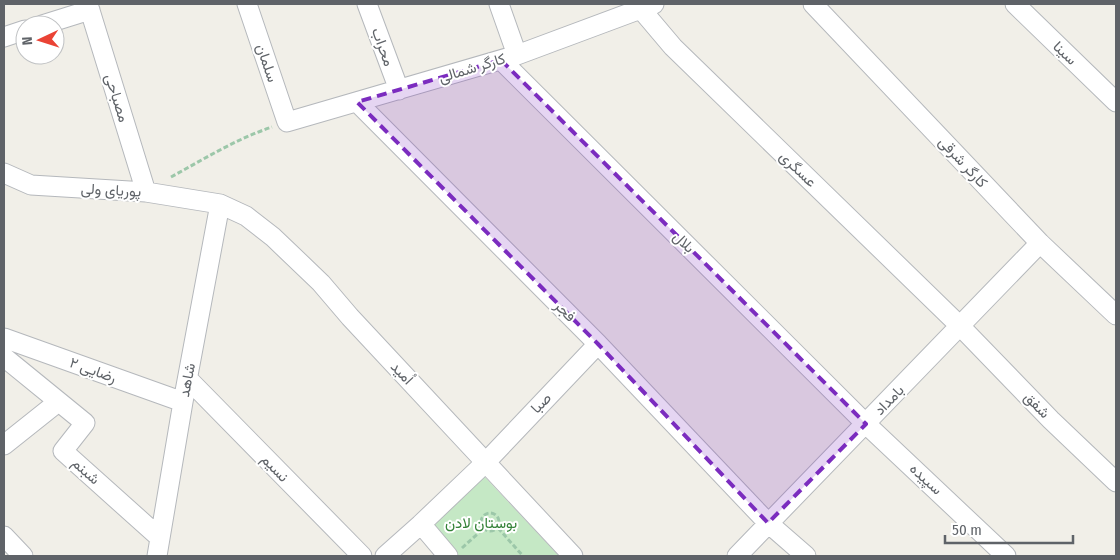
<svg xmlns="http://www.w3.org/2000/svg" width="1120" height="560" viewBox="0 0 1120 560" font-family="'Fira Sans Condensed',Vazirmatn,sans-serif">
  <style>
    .green { fill: #c5e8c5 }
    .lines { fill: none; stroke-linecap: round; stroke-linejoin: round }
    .street-casing { stroke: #b5b8bc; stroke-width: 21 }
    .path { stroke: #9cc7a9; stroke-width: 3; stroke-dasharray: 5 2.5; stroke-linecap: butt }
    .street { stroke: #fff; stroke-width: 19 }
    .marked { fill: #7b2cbf; fill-opacity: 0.2; stroke: #7b2cbf; stroke-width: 4; stroke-dasharray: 10 6; stroke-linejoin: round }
    .labels { text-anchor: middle; stroke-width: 4; stroke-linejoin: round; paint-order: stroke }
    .street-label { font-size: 15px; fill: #5f6368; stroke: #fff }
    .park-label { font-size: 15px; fill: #348238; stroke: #fff }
  </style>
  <rect width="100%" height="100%" fill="#f1efe8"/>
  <!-- green -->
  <path class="green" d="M483,475L559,556H458L429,524Z"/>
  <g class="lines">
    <defs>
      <path id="street" d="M88,4L146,192
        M247,4L287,122L517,55L654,4
        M367,4L399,90
        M499,4L517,55
        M638,4L640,8L673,47L960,326L1051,420L1116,482
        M813,4L1040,243L1116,315
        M1015,4L1116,102
        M42,25L90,10
        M4,37L25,30
        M501,60L866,424L1006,556
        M357,102L598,344L768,523L806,556
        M4,173L31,185L146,192L220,204L246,216L273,237L321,283L350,317L573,556
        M4,338L183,402
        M4,357L85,423L63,451L160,538
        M188,379L362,556
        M4,445L58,402
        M421,524L485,463L598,344
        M4,536L23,556
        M157,556L183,402L220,204
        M385,556L421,524L448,556
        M737,556L1040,243"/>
    </defs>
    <!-- street casing -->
    <use href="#street" class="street-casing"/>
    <!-- path -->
    <path class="path" d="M171,177C204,159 236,139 272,127
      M481 522a9 9 0 1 1 18 0a9 9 0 1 1-18 0Z
      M498,528L523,556
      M462,548L483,529"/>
    <!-- street -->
    <use href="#street" class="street"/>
  </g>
  <!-- marked area -->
  <path class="marked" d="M501,60L866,424L768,523L598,344L357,102Z"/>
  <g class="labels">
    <!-- street labels -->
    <g class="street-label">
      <text transform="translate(383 47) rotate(70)" y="5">محراب</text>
      <text transform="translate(1065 53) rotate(44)" y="5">سینا</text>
      <text transform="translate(267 63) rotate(71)" y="5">سلمان</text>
      <text transform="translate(472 68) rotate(-17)" y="5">کارگر شمالی</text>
      <text transform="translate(117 98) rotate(73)" y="5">مصباحی</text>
      <text transform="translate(963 162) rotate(47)" y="5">کارگر شرقی</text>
      <text transform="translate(798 169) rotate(44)" y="5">عسگری</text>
      <text transform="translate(111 190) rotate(3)" y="5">پوریای ولی</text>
      <text transform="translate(684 242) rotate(45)" y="5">بلال</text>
      <text transform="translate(565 311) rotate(45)" y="5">فجر</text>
      <text transform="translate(93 370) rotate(20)" y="5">رضایی ۲</text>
      <text transform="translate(402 373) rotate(47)" y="5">اُمید</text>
      <text transform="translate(187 380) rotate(-79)" y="5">شاهد</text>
      <text transform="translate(889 400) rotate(-46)" y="5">بامداد</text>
      <text transform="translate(541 403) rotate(-46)" y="5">صبا</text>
      <text transform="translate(1037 405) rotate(45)" y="5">شفق</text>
      <text transform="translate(275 468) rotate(46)" y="5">نسیم</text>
      <text transform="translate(86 471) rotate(42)" y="5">شبنم</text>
      <text transform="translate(926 479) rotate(43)" y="5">سپیده</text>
    </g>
    <!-- park labels -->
    <g class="park-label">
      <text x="481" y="528">بوستان لادن</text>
    </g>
  </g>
  <!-- border -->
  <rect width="1120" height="560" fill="none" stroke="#5f6368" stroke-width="10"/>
  <!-- north arrow -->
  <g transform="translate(40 40) rotate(266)"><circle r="24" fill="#ffffff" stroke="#bfc1c3"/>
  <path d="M0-4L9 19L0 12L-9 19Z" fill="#ea4335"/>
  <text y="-8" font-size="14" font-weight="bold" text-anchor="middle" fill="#5f6368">N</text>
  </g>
  <!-- scale -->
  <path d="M945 535v8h128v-8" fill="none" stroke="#5f6368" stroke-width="2.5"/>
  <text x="952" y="535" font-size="15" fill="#5f6368" stroke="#ffffff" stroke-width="4" paint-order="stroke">50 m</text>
</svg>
